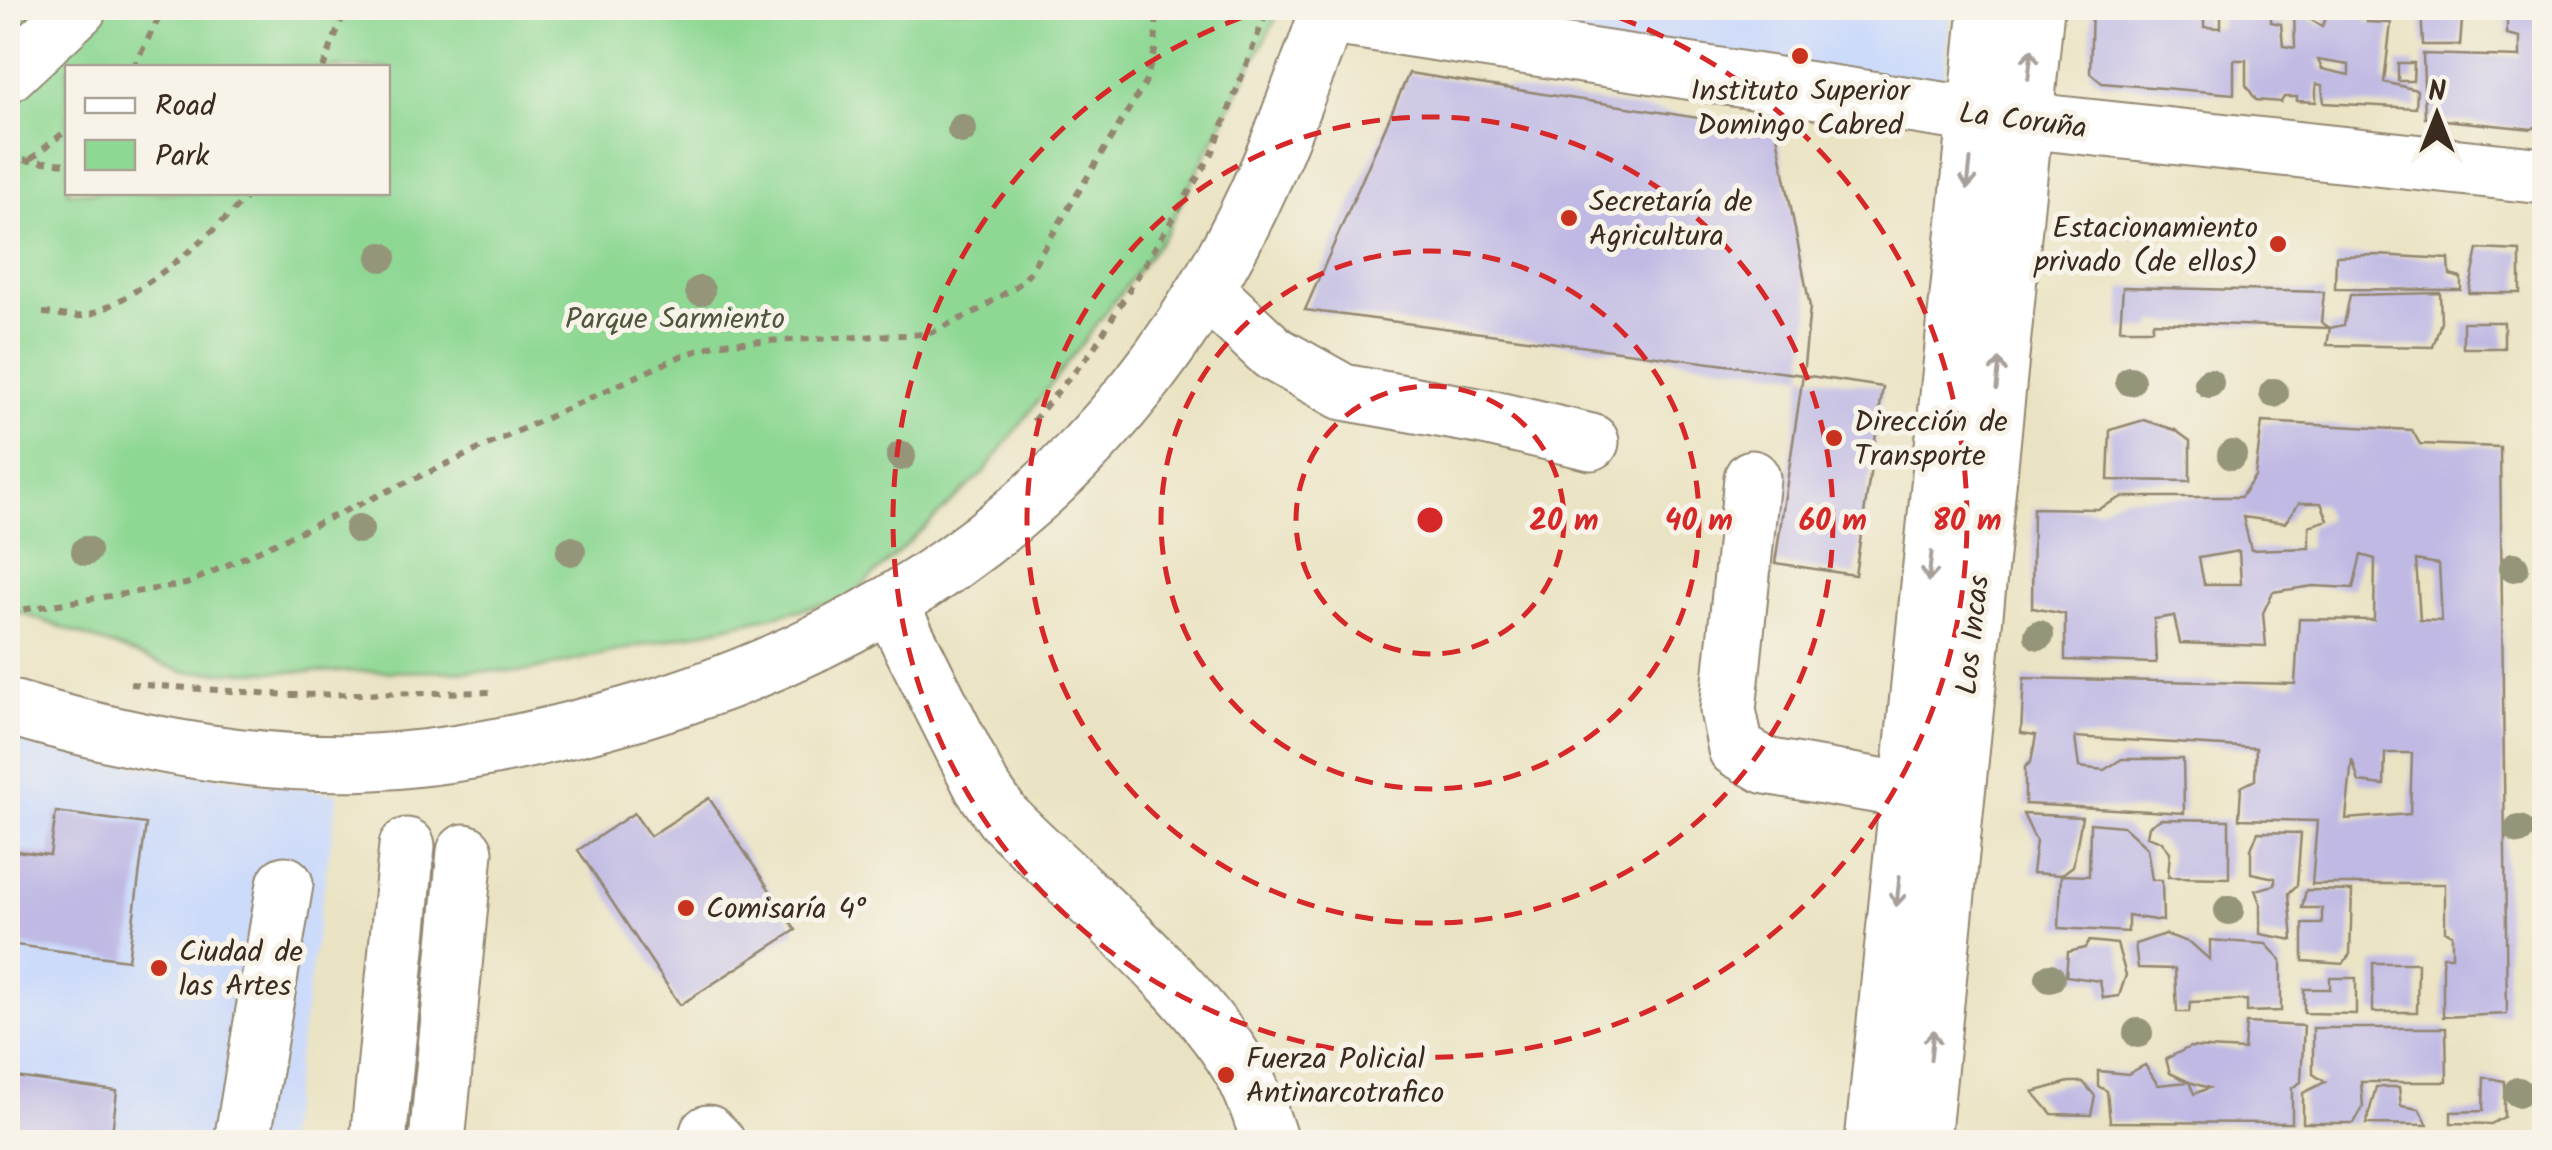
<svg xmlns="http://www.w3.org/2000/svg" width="2552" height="1150" viewBox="0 0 2552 1150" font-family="Kalam,sans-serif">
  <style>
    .built { fill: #cddbfa }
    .green { fill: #8fd894; stroke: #658159; stroke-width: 2.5; fill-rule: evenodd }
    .building { fill: #bfb9e4; fill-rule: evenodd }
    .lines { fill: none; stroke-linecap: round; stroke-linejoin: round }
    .minor-casing { stroke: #928670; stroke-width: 59 }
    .major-casing { stroke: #928670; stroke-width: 59 }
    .path { stroke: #928670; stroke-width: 6; stroke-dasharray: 8 8; stroke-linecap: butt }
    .minor { stroke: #fff; stroke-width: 55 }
    .major { stroke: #fff; stroke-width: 55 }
    .tree { fill: #959579 }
    .oneway { stroke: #a79f9a }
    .ring { fill: none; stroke: #d62828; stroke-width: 5; stroke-dasharray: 18 12 }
    .poi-dot { fill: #c8321e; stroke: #f7f3e8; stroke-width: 4 }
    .labels { text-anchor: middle; stroke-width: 10; stroke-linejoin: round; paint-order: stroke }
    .poi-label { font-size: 30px; fill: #3b2a1e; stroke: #f7f3e8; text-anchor: start }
    .street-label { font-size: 30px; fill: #3b2a1e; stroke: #f7f3e8 }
    .park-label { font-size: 30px; fill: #50563c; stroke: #f7f3e8 }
    .centre { fill: #d62828; stroke: #f7f3e8; stroke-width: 5 }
    .ring-label { font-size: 30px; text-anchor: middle; font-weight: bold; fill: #d62828; stroke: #f7f3e8; stroke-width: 10; stroke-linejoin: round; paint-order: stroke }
  </style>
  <rect width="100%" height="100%" fill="#f7f3e8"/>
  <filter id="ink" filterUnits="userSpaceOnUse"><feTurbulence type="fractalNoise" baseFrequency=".01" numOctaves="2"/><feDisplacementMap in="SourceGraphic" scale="20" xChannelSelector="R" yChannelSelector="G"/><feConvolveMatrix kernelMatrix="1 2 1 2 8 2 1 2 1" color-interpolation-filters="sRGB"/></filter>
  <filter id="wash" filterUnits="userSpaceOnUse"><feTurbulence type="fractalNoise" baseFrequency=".0048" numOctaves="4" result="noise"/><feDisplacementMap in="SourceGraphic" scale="40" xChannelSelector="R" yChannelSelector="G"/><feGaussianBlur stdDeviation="2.25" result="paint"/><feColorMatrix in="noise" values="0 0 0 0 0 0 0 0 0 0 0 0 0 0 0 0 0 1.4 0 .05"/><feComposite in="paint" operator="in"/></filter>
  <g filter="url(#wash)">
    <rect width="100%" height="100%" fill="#eae3c3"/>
    <!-- built -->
    <path class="built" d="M1368,8H1951L1942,95Z
      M8,730L101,759L338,794L285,1142H8Z"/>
    <!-- green -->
    <path class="green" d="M8,8H1281L1164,236L984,472L848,599L529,671L184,672L8,608ZM68,68H388V192H68Z"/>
    <g id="blocks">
      <!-- building -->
      <path class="building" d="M2092,8H2204V27L2221,28V8H2271V22L2281,24L2283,46L2295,48L2294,10L2322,26L2327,16L2350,15V8H2367V22L2391,23L2384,82L2417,90L2416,108L2324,103L2322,85L2316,84V102L2297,101V97H2284L2281,102L2256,100L2246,85V60H2234V94L2102,83L2090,73ZM2318,60L2349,65V75L2322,69Z
        M2421,8H2463L2460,45H2423Z
        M2507,8H2541L2544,121L2532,129L2425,118L2423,54L2520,57V37L2507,34Z
        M2398,63H2414L2413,81H2398Z
        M1409,73L1776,130L1810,307L1803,375L1305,310Z
        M2478,249L2520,251V293H2469Z
        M2377,255L2449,259L2450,275L2461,278V290L2335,289L2336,256Z
        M2123,287L2324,292L2321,322L2330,328L2344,325L2350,295L2440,293L2441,322L2433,347L2327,345L2330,328L2153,322L2152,329H2120Z
        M2463,322H2504V348H2463Z
        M1803,375L1883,387L1855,575L1775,563Z
        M2144,420L2175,430L2190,441V481L2108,480L2110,430Z
        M2262,422L2412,430L2420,444L2500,447L2507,1014L2443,1017V956H2452V934L2445,931V884H2312L2317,821L2239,819L2241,787L2255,780L2256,748L2075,737L2079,767L2104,770L2122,759H2183L2184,813L2025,804V767L2031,762L2036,735L2021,733L2024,678L2295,684L2299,619L2374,620L2375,559L2361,555L2353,588L2313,586L2273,592L2263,613L2266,646L2180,643L2174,616L2154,619L2156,663L2065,660V614L2032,608L2033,508L2098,509L2122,497H2241L2255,476ZM2299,503H2321L2328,520L2309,526V548L2251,550L2243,517L2285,523ZM2239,551L2241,584H2204L2199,558ZM2416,560L2439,564L2442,621L2420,620ZM2385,753H2412L2410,814L2346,819L2352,759L2359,782L2384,785Z
        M709,798L796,930L680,1005L578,850L634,813L650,836Z
        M56,812L146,824L128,960L8,944V850L50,855Z
        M2023,814L2082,817L2073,866L2061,875L2032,873L2036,841Z
        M2161,819L2229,820V878L2168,877L2170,852L2161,841L2147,836L2149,826Z
        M2090,823L2123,826L2147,848L2152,880H2162L2163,921L2128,916V932L2059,928L2061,875L2089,876Z
        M2258,832L2301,833L2297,885L2289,893L2293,940L2260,934V903L2255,890L2275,885V878L2251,873V849Z
        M2306,890L2352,891L2350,954L2343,964L2303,961V924H2322V908H2302Z
        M2165,934L2191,943L2210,960V940L2266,944L2281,960V1011L2247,1012V1000L2190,1002L2189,1012H2177L2175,969L2138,968L2135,944Z
        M2089,941L2117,944L2126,975L2119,996L2103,998L2100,981L2066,976L2068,952L2085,948Z
        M2373,963H2418L2417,1012H2373Z
        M2330,978H2356V1014L2304,1013V989H2330Z
        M2246,1023L2304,1026L2301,1082L2292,1088V1123L2110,1122L2107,1091L2098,1086V1071L2128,1074L2145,1065L2158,1085L2189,1082L2170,1073L2166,1059L2190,1047L2244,1050ZM2189,1082L2209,1088L2194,1094Z
        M2313,1028H2446L2447,1082H2361L2363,1107L2354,1123H2303V1093L2325,1082L2313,1074Z
        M8,1076L117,1091L111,1142H8Z
        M2484,1077L2504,1081V1117L2491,1124L2451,1123V1112L2483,1111Z
        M2069,1082H2083L2095,1096L2091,1115L2052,1114L2033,1092Z
        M2376,1087H2399L2401,1106L2419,1109L2428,1125L2366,1124Z"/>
    </g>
  </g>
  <g filter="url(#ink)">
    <use href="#blocks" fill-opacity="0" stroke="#928670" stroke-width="2.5"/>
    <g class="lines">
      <defs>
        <path id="minor" d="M1326,16L1975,115L2544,176
          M8,74L79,8
          M1208,292L1273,353L1343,392L1489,418L1591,442
          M1752,478L1728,710L1736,749L1766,766L1943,797
          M890,604L982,787L1003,817C1075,889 1199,991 1245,1077C1256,1098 1263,1121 1270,1142
          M708,1133L717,1142
          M242,1142L285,884
          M378,1142L407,846
          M437,1142L465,852
          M1873,1142L1987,8
          M1922,1142L2036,8"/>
        <path id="major" d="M8,707C123,741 251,768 373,762C452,758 527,742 604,721C937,633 1176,429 1294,103C1306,71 1320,40 1328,8"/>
      </defs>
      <!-- minor casing -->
      <use href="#minor" class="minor-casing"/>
      <!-- major casing -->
      <use href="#major" class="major-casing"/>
      <!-- path -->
      <path class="path" d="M133,68L164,8
        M323,68L346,8
        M8,159L68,164
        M31,159L68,129
        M43,313C55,314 71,317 82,316C127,308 222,228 250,192
        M1033,421L1092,351L1212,154L1268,8
        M8,612L186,584L679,357L720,343L928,334L977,311L1024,281L1145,83L1155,51L1157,8
        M130,684L289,695L497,692"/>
      <!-- minor -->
      <use href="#minor" class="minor"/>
      <!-- major -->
      <use href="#major" class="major"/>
    </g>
    <!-- trees -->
    <g class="tree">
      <circle cx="962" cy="129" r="15"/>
      <circle cx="382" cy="257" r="15"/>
      <circle cx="700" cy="291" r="15"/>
      <circle cx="2130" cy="381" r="15"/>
      <circle cx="2209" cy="383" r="15"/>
      <circle cx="2274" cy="393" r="15"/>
      <circle cx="2232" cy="455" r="15"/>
      <circle cx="901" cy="456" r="15"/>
      <circle cx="359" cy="529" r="15"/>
      <circle cx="86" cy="551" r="15"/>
      <circle cx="571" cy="551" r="15"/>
      <circle cx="2514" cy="567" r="15"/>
      <circle cx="2039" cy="635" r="15"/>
      <circle cx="2519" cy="830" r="15"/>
      <circle cx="2229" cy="910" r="15"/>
      <circle cx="2050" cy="978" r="15"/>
      <circle cx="2138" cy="1033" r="15"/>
      <circle cx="2518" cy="1092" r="15"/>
    </g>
    <!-- one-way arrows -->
    <defs><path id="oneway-shaft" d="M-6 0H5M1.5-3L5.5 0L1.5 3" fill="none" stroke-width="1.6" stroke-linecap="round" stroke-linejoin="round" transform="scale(2.5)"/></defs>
    <g class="oneway">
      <use href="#oneway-shaft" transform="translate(2030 64) rotate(-83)"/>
      <use href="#oneway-shaft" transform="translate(1969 174) rotate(96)"/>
      <use href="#oneway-shaft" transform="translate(1998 374) rotate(-84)"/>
      <use href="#oneway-shaft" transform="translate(1930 567) rotate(96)"/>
      <use href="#oneway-shaft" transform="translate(1898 891) rotate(96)"/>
      <use href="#oneway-shaft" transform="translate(1932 1045) rotate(-84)"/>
    </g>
  </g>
  <!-- distance rings -->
  <g class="ring">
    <circle cx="1430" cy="520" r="134"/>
    <circle cx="1430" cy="520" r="269"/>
    <circle cx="1430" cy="520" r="403"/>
    <path d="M1591 8A537 537 0 1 1 1269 8"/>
  </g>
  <!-- markers -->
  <g class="poi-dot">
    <circle cx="1800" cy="56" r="10"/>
    <circle cx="1569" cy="218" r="10"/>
    <circle cx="2278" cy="244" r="10"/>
    <circle cx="1834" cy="438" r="10"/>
    <circle cx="686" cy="908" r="10"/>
    <circle cx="159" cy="968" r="10"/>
    <circle cx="1226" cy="1075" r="10"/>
  </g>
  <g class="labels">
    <!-- poi labels -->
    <g class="poi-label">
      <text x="1800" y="100" text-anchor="middle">Instituto Superior<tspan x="1800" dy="34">Domingo Cabred</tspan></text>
      <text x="1589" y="211">Secretaría de<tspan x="1589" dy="34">Agricultura</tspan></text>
      <text x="2258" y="237" text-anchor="end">Estacionamiento<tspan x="2258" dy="34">privado (de ellos)</tspan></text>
      <text x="1854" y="431">Dirección de<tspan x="1854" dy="34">Transporte</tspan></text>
      <text x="706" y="918">Comisaría 4°</text>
      <text x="179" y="961">Ciudad de<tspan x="179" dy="34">las Artes</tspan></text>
      <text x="1246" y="1068">Fuerza Policial<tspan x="1246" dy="34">Antinarcotrafico</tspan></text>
    </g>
    <!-- street labels -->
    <g class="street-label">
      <text transform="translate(2023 120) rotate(7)" y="10">La Coruña</text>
      <text transform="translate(1972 635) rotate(-84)" y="10">Los Incas</text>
    </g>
    <!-- park labels -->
    <g class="park-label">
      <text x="675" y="328">Parque Sarmiento</text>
    </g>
  </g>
  <circle cx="1430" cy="520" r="15" class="centre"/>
  <g class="ring-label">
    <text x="1564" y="530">20 m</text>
    <text x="1699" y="530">40 m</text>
    <text x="1833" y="530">60 m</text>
    <text x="1967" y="530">80 m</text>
  </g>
  <!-- margin -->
  <rect width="2552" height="1150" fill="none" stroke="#f7f3e8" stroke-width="40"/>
  <!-- legend -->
  <rect x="65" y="65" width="325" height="130" fill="#f7f3e8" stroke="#aca397" stroke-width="2.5"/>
  <rect x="85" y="98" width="50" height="15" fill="#ffffff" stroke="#aca397" stroke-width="2.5"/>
  <text x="155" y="115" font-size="30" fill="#3b2a1e">Road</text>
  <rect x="85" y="140" width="50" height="30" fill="#8fd894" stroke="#aca397" stroke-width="2.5"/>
  <text x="155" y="165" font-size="30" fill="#3b2a1e">Park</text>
  <!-- north arrow -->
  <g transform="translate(2437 115)" stroke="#f7f3e8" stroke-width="8" paint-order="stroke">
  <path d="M0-8L18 38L0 25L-18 38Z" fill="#3b2a1e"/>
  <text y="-15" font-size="28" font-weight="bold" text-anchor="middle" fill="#3b2a1e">N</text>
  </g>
</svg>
